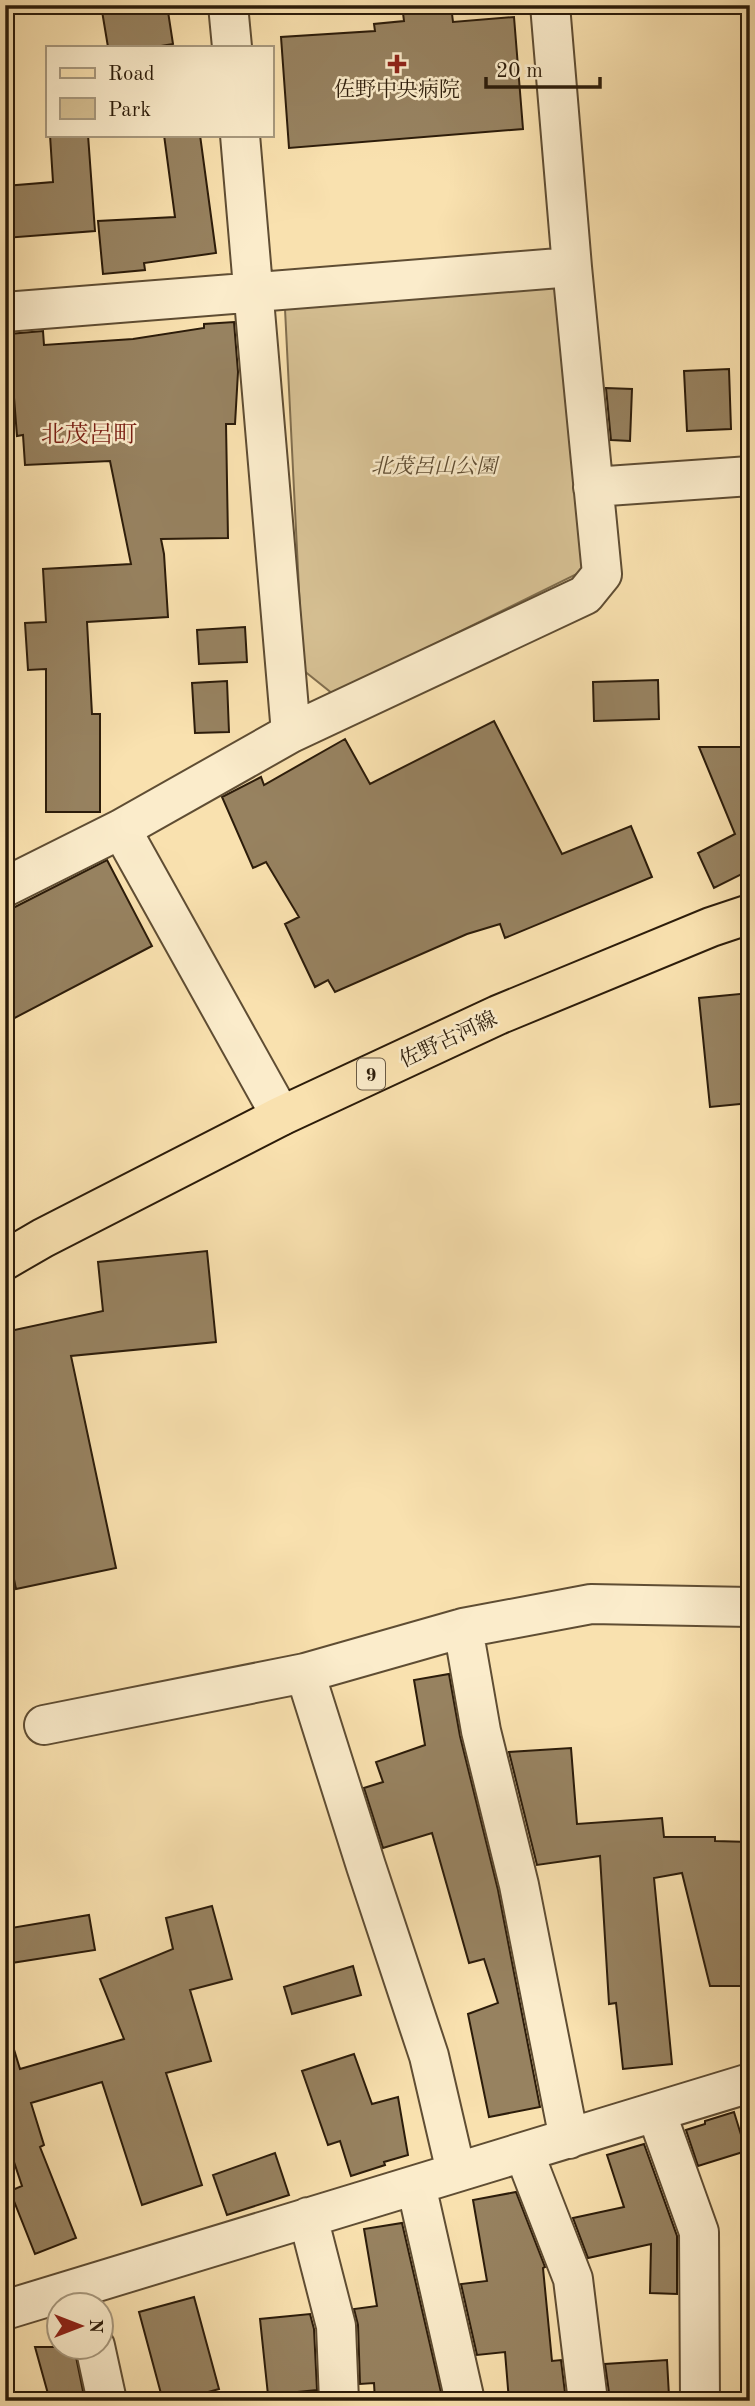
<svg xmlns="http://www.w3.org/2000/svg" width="755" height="2406" viewBox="0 0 755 2406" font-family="'Old Standard TT','Noto Serif JP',serif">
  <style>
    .green { fill: #d6c093; stroke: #816e4e; stroke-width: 2 }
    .building { fill: #978260; stroke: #2c1c0a; stroke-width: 2 }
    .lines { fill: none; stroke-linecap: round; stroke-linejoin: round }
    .minor-casing { stroke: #5f4d33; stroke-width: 42 }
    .major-casing { stroke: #2c1c0a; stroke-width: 42 }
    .minor { stroke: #fbeccb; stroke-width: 38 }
    .major { stroke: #f9e1af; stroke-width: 38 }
    .poi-dot { fill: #8f2418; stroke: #fbeccb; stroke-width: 2.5 }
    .labels { text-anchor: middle; stroke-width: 5; stroke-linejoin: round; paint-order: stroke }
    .shield { fill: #fbeccb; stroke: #6a5a44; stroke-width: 2 }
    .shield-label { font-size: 19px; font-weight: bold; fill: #2c1c0a }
    .poi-label { font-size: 21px; fill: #2c1c0a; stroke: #fbeccb }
    .park-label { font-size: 21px; font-style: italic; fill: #5f4d33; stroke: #fbeccb }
    .street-label { font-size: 21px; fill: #2c1c0a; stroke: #fbeccb }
    .quarter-label { font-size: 24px; fill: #7a1f14; stroke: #fbeccb }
  </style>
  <rect width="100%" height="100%" fill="#f9e1af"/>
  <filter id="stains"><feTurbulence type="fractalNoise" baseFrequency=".00286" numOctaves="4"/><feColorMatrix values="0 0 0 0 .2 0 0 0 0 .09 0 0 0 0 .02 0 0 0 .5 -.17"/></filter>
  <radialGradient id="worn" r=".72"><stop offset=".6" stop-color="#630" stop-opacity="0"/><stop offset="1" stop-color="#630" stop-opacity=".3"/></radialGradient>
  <!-- green -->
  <path class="green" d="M560,284L585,570L333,694L303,670L285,309Z"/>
  <!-- building -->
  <path class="building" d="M101,5H167L173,44L155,47H108Z
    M402,5H451L453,22L514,17L523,129L289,148L281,37L375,31L374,24L404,21Z
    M50,135H88L95,231L5,238V186L53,182Z
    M164,135H200L216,253L144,263L145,270L103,274L98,221L175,217Z
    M234,322L238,372L235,424H226L228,538L161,539L164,554L168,617L87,622L92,714H100V812H46V669L28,670L25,623L46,622L43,569L131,564L110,461L25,465L23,435L17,436L9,334L43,331L44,345L133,339L204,328V324Z
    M729,369L731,429L687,431L684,371Z
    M606,388L632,389L630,441L611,440Z
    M245,627L247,662L199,664L197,630Z
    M658,680L659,719L594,721L593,682Z
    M227,681L229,732L195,733L192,683Z
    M494,721L562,854L631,826L652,877L505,938L500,924L467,934L335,992L328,980L315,987L285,924L299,917L266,862L253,868L222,797L261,777L264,785L345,739L370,784Z
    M699,747H750V870L714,888L698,853L735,834Z
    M107,860L152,946L5,1023V909L15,907Z
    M750,993V1103L710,1107L699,998Z
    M207,1251L216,1342L71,1356L116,1568L16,1589L5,1536V1332L103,1311L98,1262Z
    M449,1674L460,1736L498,1890L540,2107L489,2117L468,2014L498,2003L484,1959L469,1963L432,1833L383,1848L364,1788L383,1782L376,1762L425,1745L414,1680Z
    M571,1748L577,1824L662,1818L664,1837H715V1841L750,1842V1986H710L682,1873L654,1878L672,2064L623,2069L616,2003L609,2004L600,1856L537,1865L509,1752Z
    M212,1906L232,1979L190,1990L211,2061L166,2073L202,2185L142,2205L102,2082L31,2103L44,2145L40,2147L76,2238L35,2254L10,2191L22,2186L5,2135V2044L12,2043L20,2069L124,2039L100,1979L173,1949L166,1918Z
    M89,1915L95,1950L5,1964V1929Z
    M353,1966L361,1995L292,2014L284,1987Z
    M354,2054L372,2104L398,2097L408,2155L384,2162L385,2165L351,2176L340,2141L328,2145L302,2071Z
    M734,2112L746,2151L698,2166L686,2130L705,2124V2121Z
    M644,2144L677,2236V2294L650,2293L651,2244L588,2258L573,2218L624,2207L607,2155Z
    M275,2153L289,2195L227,2215L213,2175Z
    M516,2192L545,2267L543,2268L552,2361L561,2360L566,2401H509L505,2352L477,2355L461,2284L487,2281L473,2200Z
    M402,2223L443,2401H375L374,2383L360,2384L358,2325L354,2309L377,2306L364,2229Z
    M194,2297L219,2389L176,2401H163L139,2312Z
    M310,2314L314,2329L317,2390L268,2395L260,2319Z
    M35,2347H74L85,2401H50Z
    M667,2360L669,2396L610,2400L605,2364Z"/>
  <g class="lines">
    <defs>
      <path id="minor" d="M228,5L232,47
        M240,135L291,733
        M5,312L572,267
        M593,487L750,476
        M121,829L281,1116
        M5,887L121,829L291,733L585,595L602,574L572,267L550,5
        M463,1628L481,1731L519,1885L569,2139
        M305,1673L366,1866L429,2056L456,2172
        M44,1725L305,1673L463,1628L591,1604L750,1607
        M656,2112L699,2232L700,2401
        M524,2153L573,2279L588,2401
        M416,2185L465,2401
        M308,2217L336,2326L339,2401
        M5,2310L750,2083
        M95,2346L107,2401"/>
      <path id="major" d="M5,1260L43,1238L281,1116L498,1015L711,927L750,914"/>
    </defs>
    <!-- minor casing -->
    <use href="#minor" class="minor-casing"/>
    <!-- major casing -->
    <use href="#major" class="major-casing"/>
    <!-- minor -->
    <use href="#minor" class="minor"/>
    <!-- major -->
    <use href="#major" class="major"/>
  </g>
  <!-- markers -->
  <path class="poi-dot" d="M393.5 53.5h7v7h7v7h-7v7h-7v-7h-7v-7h7z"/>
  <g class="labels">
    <!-- shield labels -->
    <rect class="shield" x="357" y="1058.5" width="28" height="31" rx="5"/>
    <g class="shield-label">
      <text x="371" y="1081">9</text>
    </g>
    <!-- poi labels -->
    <g class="poi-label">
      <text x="397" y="96">佐野中央病院</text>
    </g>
    <!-- park labels -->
    <g class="park-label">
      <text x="434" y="473">北茂呂山公園</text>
    </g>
    <!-- street labels -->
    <g class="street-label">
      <text transform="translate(448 1039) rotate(-25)" y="7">佐野古河線</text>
    </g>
    <!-- quarter labels -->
    <g class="quarter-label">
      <text x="89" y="442">北茂呂町</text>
    </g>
  </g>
  <!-- margin -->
  <rect width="755" height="2406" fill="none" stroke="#f9e1af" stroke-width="28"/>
  <rect x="7" y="7" width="741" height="2392" fill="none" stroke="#2c1c0a" stroke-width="3.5"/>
  <rect x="14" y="14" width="727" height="2378" fill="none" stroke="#2c1c0a" stroke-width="2"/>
  <!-- legend -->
  <rect x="46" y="46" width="228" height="91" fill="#fbeccb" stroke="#a8997e" stroke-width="2"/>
  <rect x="60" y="68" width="35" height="10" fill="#f9e1af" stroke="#a8997e" stroke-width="2"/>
  <text x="108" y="80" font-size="21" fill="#2c1c0a">Road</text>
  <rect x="60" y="98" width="35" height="21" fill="#d6c093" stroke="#a8997e" stroke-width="2"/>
  <text x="108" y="116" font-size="21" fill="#2c1c0a">Park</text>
  <!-- north arrow -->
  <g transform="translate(80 2326) rotate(90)"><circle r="33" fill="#fbeccb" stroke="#a8997e" stroke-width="2"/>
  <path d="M0-5L12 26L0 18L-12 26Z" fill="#8f2418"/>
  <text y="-10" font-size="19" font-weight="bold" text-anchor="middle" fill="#2c1c0a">N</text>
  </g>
  <!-- scale -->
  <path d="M486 77v10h114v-10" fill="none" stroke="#2c1c0a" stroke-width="3.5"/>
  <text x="496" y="77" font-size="21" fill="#2c1c0a" stroke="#fbeccb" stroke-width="5" paint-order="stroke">20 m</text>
  <rect width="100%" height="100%" filter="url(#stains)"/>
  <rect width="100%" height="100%" fill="url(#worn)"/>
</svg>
